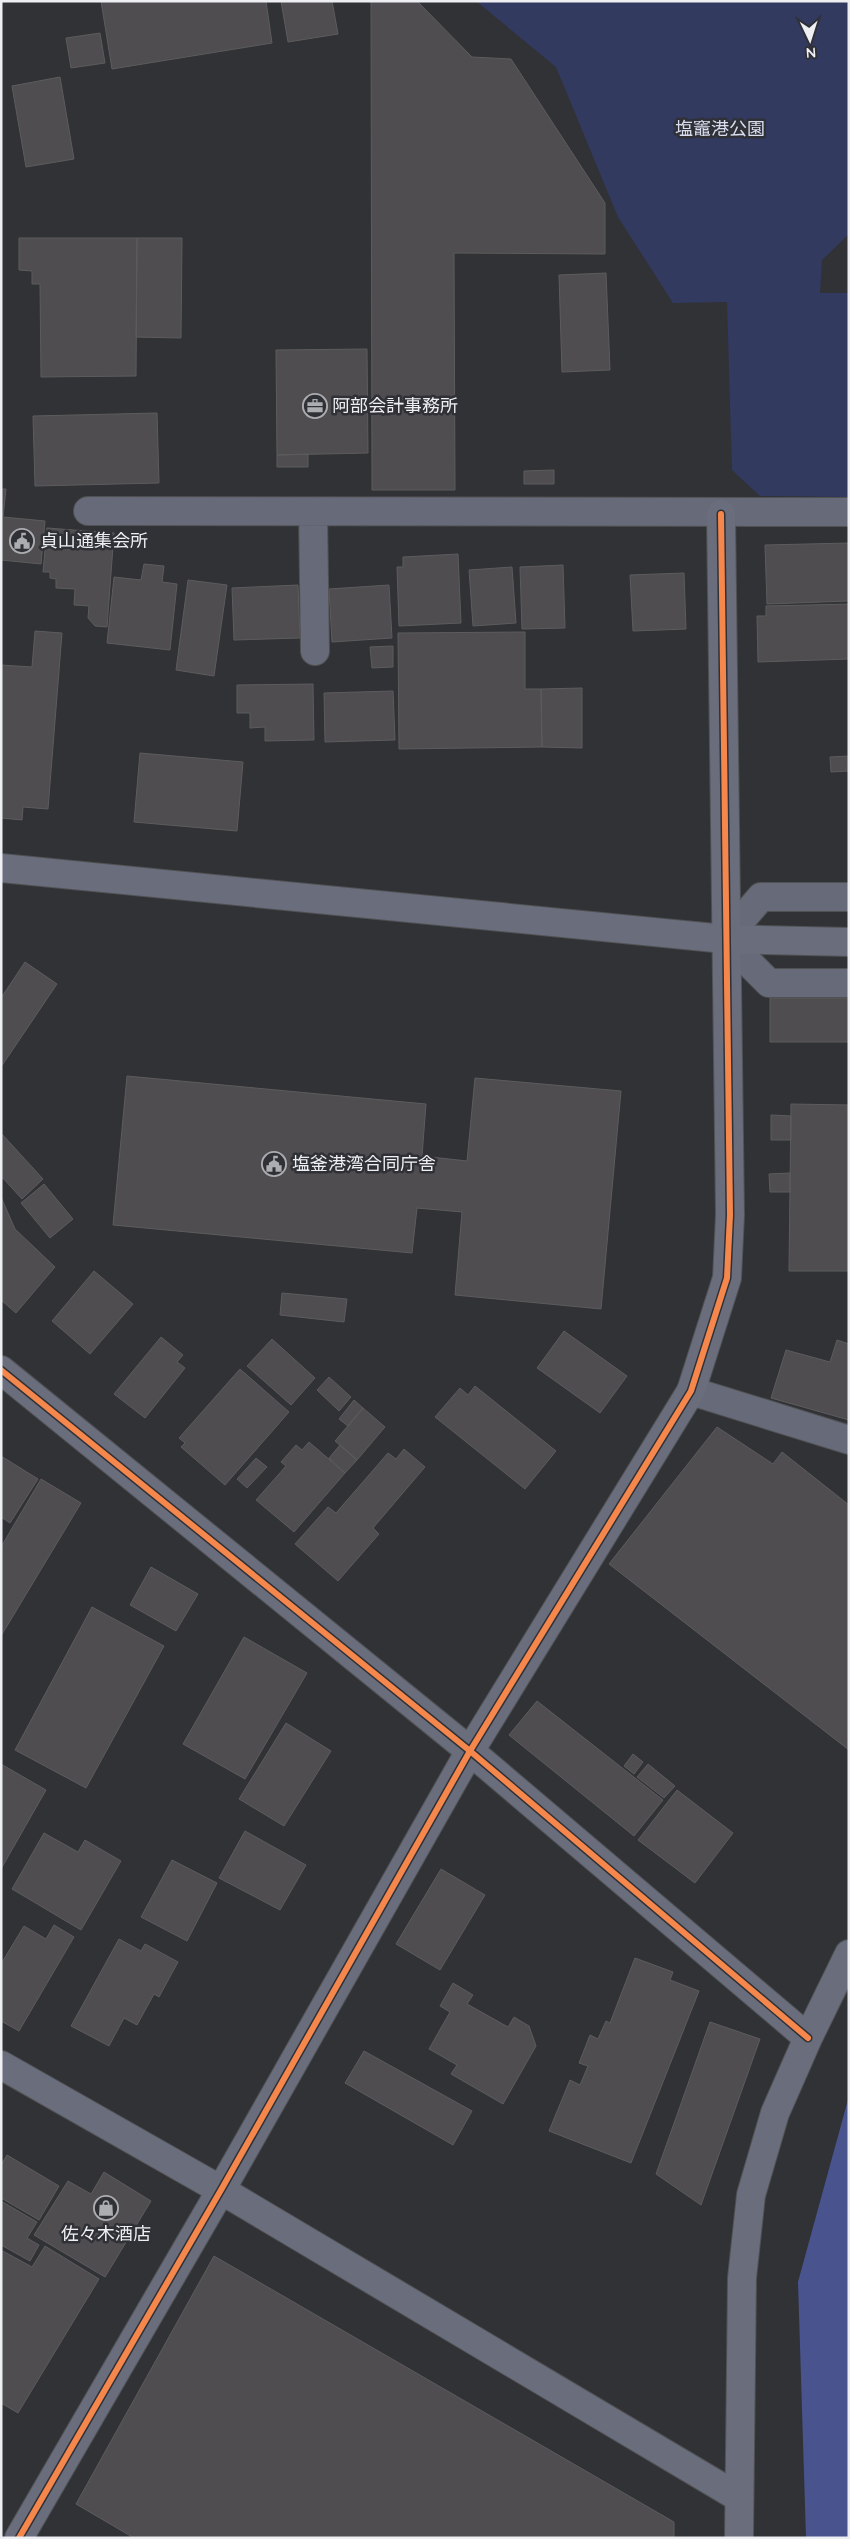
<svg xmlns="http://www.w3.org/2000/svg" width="850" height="2539" viewBox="0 0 850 2539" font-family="Quicksand,'Noto Sans JP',sans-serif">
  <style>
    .green { fill: #333a60 }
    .water { fill: #49548f }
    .building { fill: #4f4d4f; stroke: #5d5c5d }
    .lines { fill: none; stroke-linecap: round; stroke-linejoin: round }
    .street-casing { stroke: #505153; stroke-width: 30 }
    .secondary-casing { stroke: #505153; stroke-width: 30 }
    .street { stroke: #676a78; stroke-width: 28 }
    .secondary { stroke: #696d7c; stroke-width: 28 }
    .cycleway-casing { stroke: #303137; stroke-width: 9 }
    .cycleway { stroke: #f5874c; stroke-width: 6 }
    .labels { text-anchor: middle; stroke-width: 5; stroke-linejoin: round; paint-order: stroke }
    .park-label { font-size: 18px; fill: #d8ddf0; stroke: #303137 }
    .poi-label { font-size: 18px; fill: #eeeff3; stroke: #303137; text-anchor: start }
  </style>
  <rect width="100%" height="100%" fill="#313236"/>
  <!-- green -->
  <path class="green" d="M476,1H849V234L822,260L820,293H849V497L760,496L732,470L727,302L673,303L618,217L556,67Z"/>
  <!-- water -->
  <path class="water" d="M849,2096V2538H806L798,2282Z"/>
  <!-- building -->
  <path class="building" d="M101,1H266L272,43L112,69Z
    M281,1H332L338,34L288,42Z
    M371,1H417L472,57L511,59L605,203V254L454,253L455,490H372Z
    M100,33L105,63L71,68L66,38Z
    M60,77L74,159L26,167L12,86Z
    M19,238H137L136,376L41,377L40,284H32V271L19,270Z
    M137,238H182L181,338L136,337Z
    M606,273L610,370L562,372L559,275Z
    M367,349L368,453L277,455L276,350Z
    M157,413L159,483L35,486L33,416Z
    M308,454V467H277V455Z
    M554,470V484H524V471Z
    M1,489H6L3,517L45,521L41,564L1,560Z
    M47,528L114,533L107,627L95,626L88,618L89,606L74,605L75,589L56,588V579L50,578V572H43Z
    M849,543V601L767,604L765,545Z
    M458,554L461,623L399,626L397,567H403V557Z
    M144,564L164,566L162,582L177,584L170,650L107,643L114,577L141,580Z
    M563,565L565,628L522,629L520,567Z
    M512,567L516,623L473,626L469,570Z
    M684,573L686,629L633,631L630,575Z
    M188,580L227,585L214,676L176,670Z
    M298,585L300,638L234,640L232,588Z
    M389,585L392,638L332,642L329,589Z
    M849,604V659L758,662L757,616H766V606Z
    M35,631L62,633L48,809L23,807L22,820L1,818V665L32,667Z
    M525,632V689H541L542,747L399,749L398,633Z
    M393,646V667L372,668L370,647Z
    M313,684L314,740L265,741V727L250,728V713H237V685Z
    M582,688V748L542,747L541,689Z
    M393,691L395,740L325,742L324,693Z
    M140,753L243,762L237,831L134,822Z
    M849,756V771L831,772L830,757Z
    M25,962L57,984L1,1067V998Z
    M770,998H849V1042H770Z
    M127,1076L426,1104L422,1156L467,1161L475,1078L621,1091L601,1309L455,1295L462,1212L417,1208L412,1253L113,1225Z
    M791,1104L849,1105V1271H789Z
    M771,1115L791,1116V1140H771Z
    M1,1133L43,1179L22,1199L1,1176Z
    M790,1173V1192H770L769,1174Z
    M44,1184L73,1219L50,1238L21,1203Z
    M1,1197L15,1229L55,1267L16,1313L1,1300Z
    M94,1271L133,1304L90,1354L52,1321Z
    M282,1293L347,1299L344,1322L280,1315Z
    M564,1331L627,1376L600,1413L537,1368Z
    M161,1337L183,1355L177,1362L185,1368L145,1418L114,1394Z
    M272,1339L315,1378L291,1405L247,1366Z
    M837,1340L849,1344V1420L771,1398L786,1350L830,1362Z
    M240,1369L289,1412L225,1485L181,1447L185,1443L179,1438Z
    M329,1377L351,1397L339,1411L317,1390Z
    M475,1386L556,1451L525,1489L435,1417L460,1388L468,1395Z
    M354,1400L363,1408L348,1426L339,1419Z
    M363,1408L385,1427L357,1460L335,1441Z
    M717,1427L773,1464L782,1452L849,1505V1750L609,1564Z
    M309,1442L345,1473L294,1532L256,1500L286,1466L281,1462L296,1445L302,1450Z
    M340,1445L357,1460L345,1473L329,1458Z
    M404,1449L425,1467L373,1528L379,1534L338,1581L295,1544L328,1507L336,1513L388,1453L396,1459Z
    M1,1456L38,1479L10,1523L1,1517Z
    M256,1458L267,1467L247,1488L237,1479Z
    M41,1479L81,1503L1,1636V1547Z
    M151,1567L198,1594L176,1631L130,1605Z
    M92,1607L164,1646L86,1788L15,1750Z
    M244,1637L307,1673L245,1779L183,1744Z
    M537,1701L663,1800L634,1836L509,1735Z
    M286,1723L331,1751L284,1826L239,1799Z
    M633,1754L643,1762L634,1774L624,1766Z
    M1,1764L46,1790L1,1869Z
    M648,1764L675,1786L664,1798L637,1777Z
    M677,1790L733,1833L695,1883L638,1840Z
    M245,1831L306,1865L280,1910L219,1878Z
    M44,1833L78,1852L85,1840L121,1861L81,1930L12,1889Z
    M172,1860L217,1883L187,1941L141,1917Z
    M441,1869L485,1895L440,1970L396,1944Z
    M54,1925L74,1937L19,2031L1,2021V1964L24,1926L46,1939Z
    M119,1939L141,1951L145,1944L178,1962L159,1997L154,1994L137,2025L124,2018L109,2046L71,2026Z
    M635,1958L673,1972L670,1980L699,1991L631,2163L549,2131L570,2080L580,2085L588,2066L579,2063L590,2035L598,2039L606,2021L610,2023Z
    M453,1983L473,1995L467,2004L508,2027L514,2017L529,2026L536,2046L503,2104L451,2074L457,2065L429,2049L450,2012L440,2006Z
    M710,2022L760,2039L701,2205L656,2174Z
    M364,2051L472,2111L453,2145L345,2083Z
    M7,2155L59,2186L39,2220L1,2198V2165Z
    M104,2172L151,2201L105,2277L34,2235L68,2181L91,2194Z
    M1,2201L37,2222L27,2238L39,2245L30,2261L1,2245Z
    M45,2246L99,2279L18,2413L1,2403V2250L32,2267Z
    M214,2256L674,2522V2538H134L76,2504Z"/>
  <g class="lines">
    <defs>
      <path id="street" d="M88,511L849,512
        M313,512L315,651
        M849,897H761L725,939L769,983H849
        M691,1391L849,1440"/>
      <path id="secondary" d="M1,868L725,939L849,942
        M1,1370L470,1751L808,2038
        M1,2065L221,2190L738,2497
        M19,2538L221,2190L470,1751L691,1391L727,1278L730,1215L721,514
        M739,2538L742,2278L751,2195L775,2113L808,2038L849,1954"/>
    </defs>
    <!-- street casing -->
    <use href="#street" class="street-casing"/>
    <!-- secondary casing -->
    <use href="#secondary" class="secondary-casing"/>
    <!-- street -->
    <use href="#street" class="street"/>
    <!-- secondary -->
    <use href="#secondary" class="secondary"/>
    <defs>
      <path id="cycleway" d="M1,1370L470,1751L808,2038
        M19,2538L221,2190L470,1751L691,1391L727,1278L730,1215L721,514"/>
    </defs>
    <!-- cycleway casing -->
    <use href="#cycleway" class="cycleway-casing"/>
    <!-- cycleway -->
    <use href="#cycleway" class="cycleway"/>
  </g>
  <!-- icons -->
  <defs>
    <symbol id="office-ring" viewBox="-11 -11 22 22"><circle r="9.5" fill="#303137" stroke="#acadb1" stroke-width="1.5"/><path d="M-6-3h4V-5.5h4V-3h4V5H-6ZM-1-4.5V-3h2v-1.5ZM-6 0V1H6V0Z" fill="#acadb1"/></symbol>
    <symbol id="civic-ring" viewBox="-11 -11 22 22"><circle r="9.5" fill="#303137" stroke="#acadb1" stroke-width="1.5"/><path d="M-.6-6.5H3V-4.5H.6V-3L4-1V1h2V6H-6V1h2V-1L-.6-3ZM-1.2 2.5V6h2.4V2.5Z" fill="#acadb1"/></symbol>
    <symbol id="shop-ring" viewBox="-11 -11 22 22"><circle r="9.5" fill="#303137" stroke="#acadb1" stroke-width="1.5"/><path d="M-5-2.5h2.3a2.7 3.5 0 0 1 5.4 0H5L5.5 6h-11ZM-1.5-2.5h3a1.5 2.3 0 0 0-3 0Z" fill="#acadb1"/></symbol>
  </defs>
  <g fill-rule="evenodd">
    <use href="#office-ring" x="301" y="392" width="28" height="28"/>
    <use href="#civic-ring" x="8" y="527" width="28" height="28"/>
    <use href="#civic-ring" x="260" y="1150" width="28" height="28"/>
    <use href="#shop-ring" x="92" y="2194" width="28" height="28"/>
  </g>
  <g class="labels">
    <!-- park labels -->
    <g class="park-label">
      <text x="720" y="135">塩竈港公園</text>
    </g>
    <!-- poi labels -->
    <g class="poi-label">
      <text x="332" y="412">阿部会計事務所</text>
      <text x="40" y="547">貞山通集会所</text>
      <text x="292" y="1170">塩釜港湾合同庁舎</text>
      <text x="106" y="2240" text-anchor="middle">佐々木酒店</text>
    </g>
  </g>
  <!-- border -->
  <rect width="850" height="2539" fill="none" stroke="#eeeff3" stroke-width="5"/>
  <!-- north arrow -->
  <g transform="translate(810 40) rotate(176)" stroke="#303137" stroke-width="4" paint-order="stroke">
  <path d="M0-4L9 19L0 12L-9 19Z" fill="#eeeff3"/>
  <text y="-8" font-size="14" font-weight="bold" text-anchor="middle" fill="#eeeff3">N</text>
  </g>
</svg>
